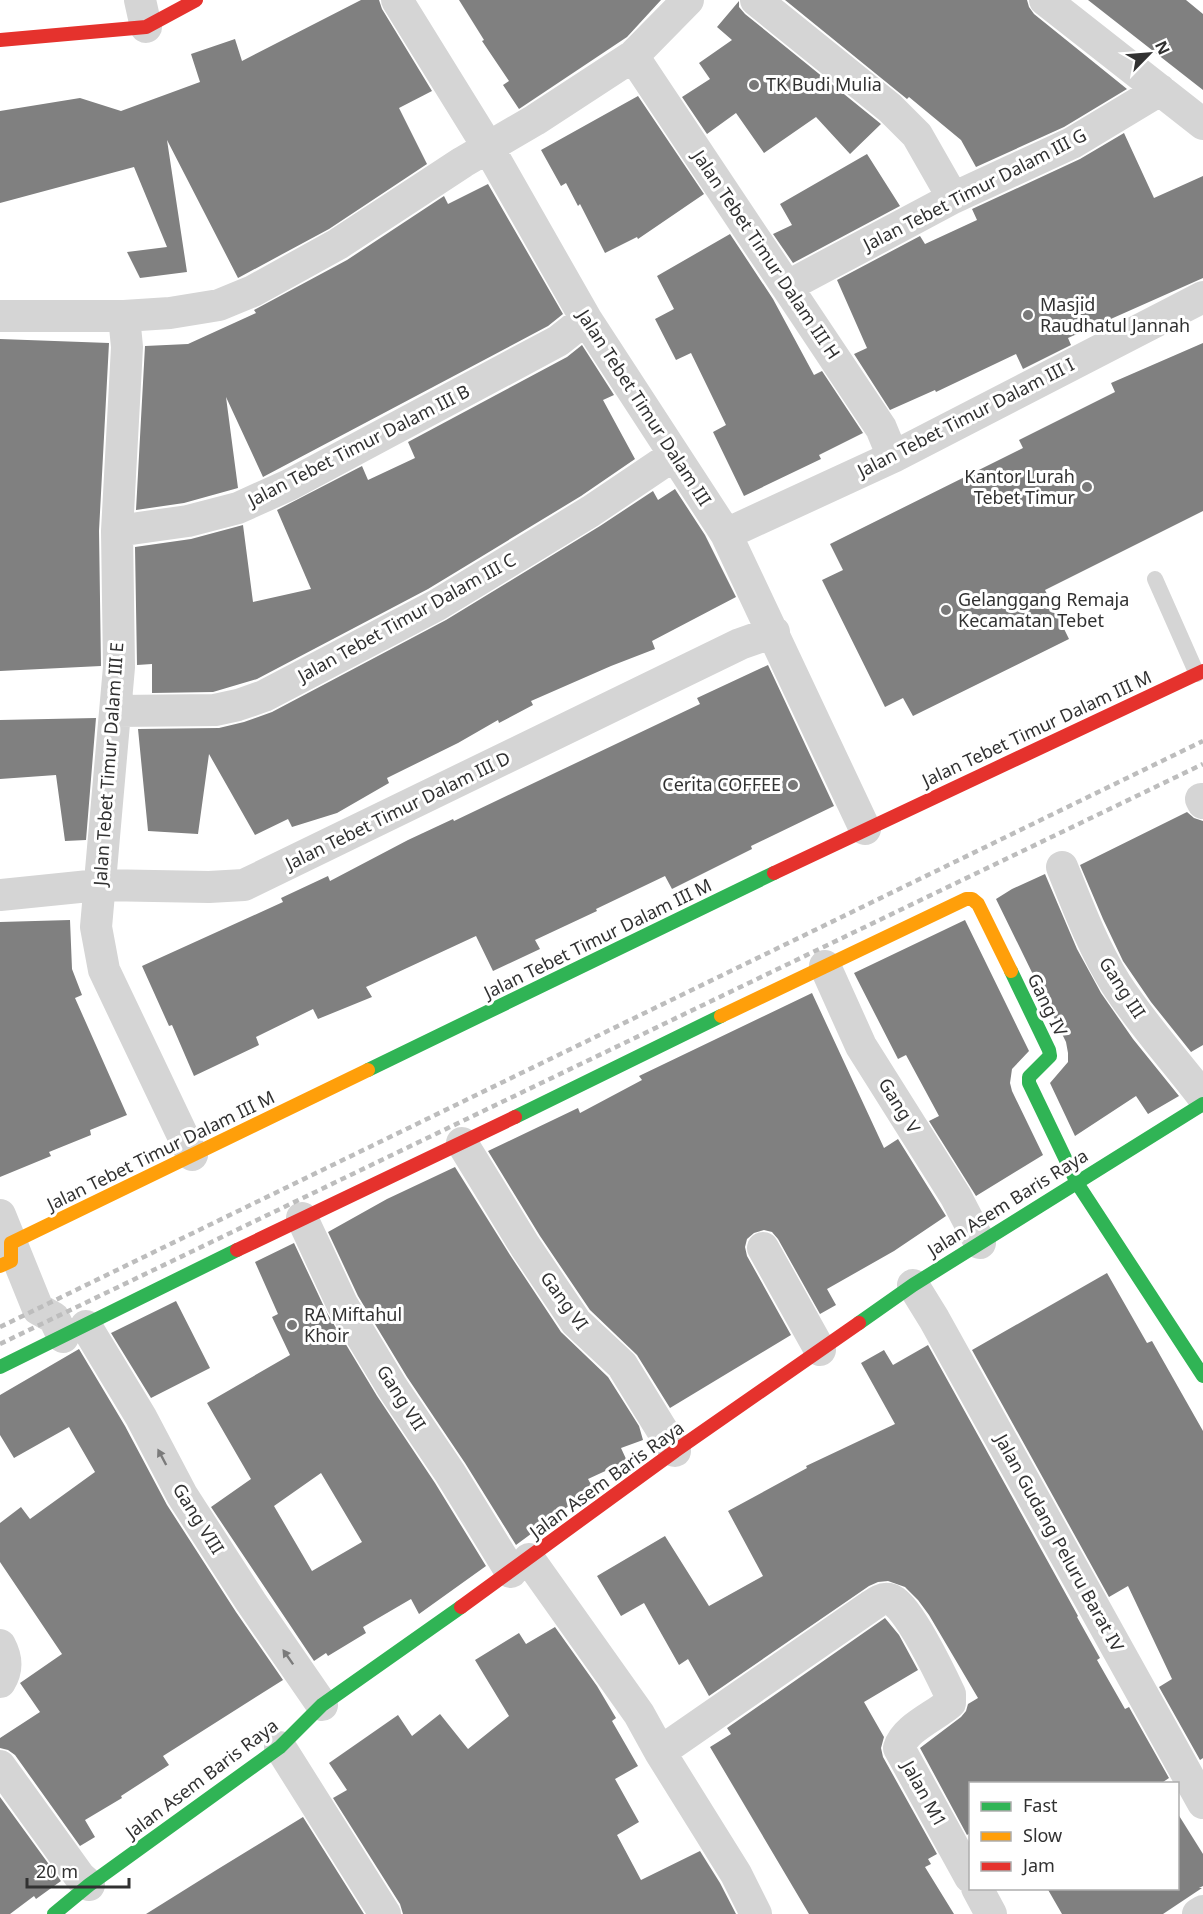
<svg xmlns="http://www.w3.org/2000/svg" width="1203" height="1914" viewBox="0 0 1203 1914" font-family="'Noto Sans',sans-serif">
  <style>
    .building { fill: #808080; fill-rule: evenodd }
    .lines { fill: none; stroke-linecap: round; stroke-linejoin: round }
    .lane { stroke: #d5d5d5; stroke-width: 16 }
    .street { stroke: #d5d5d5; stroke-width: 32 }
    .fast { stroke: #30b455; stroke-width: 14 }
    .slow { stroke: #ff9f0a; stroke-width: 14 }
    .jam { stroke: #e5322d; stroke-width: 14 }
    .rail { stroke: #bdbdbd; stroke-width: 4.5; stroke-dasharray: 6 4.5; stroke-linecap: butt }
    .oneway { fill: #7b7b7b }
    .poi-dot { fill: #797979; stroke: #fff; stroke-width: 2 }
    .labels { text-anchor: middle; stroke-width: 6; stroke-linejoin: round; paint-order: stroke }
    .poi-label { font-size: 18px; fill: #313131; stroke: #fff; text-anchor: start }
    .street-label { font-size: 18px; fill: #313131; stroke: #fff }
  </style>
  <rect width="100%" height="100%" fill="#fff"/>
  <!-- building -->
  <path class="building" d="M361,0H379L382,9L432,91L399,108L427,164L329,229L238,278L167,140L187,272L140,278L127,252L167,247L134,167L0,203V111L80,98L121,111L200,82L191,54L235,39L242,61Z
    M459,0H661L627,37L519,109L503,85L509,81L482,41L484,40Z
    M785,0H1027L1029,7L1034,14L1127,89L1064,127L976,167L961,140L909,97L907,99Z
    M1088,0H1186L1203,14V90Z
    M739,1V7L745,14L881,124L850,154L816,117L764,153L736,113L707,134L682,97L710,79L699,63L732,40L717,27Z
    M638,96L704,194L638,239L637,237L605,253L580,204L578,206L566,183L561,186L541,150Z
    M1124,133L1154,198L1203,176V278L1068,338L1071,345L1023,369L1016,354L936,392L935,390L890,410L854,354L867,348L837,280L920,236L925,244L977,220L972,209L1080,159Z
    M867,154L900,206L793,263L773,234L792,225L780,204Z
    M488,184L563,314L548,326L263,477L226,397L238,488L184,503L136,510L145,346L188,344L256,313L254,310L347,260L444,196L448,204Z
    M730,234L773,299L814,375L822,371L863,433L819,455L821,459L744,496L713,432L726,425L691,353L676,360L655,319L674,309L657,276Z
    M0,339L109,343L99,531L101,666L0,671Z
    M1203,343V511L1045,590L1069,639L913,716L903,698L885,707L822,580L843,570L830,544L1023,448L1019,440L1115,392L1111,383Z
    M582,345L614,395L603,400L635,459L581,496L428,589L257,679L213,692L152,693V664L137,665L135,547L191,539L243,525L253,602L311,589L277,510L362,466L368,480L415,458L408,442L567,357Z
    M675,489L705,535L736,597L652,641L655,649L611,666L531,701L533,705L499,723L498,720L458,743L387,778L389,783L337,813L292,827L288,819L255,835L209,754L198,834L148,831L138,729L219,728L244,722L272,712L446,620L600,526L653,491L658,500Z
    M768,665L834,806L751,846L752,849L672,889L665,876L596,909L597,911L535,940L540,949L493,971L476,936L366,987L372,997L318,1019L313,1009L256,1037L259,1045L194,1076L172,1025L169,1026L142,966L283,902L281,898L328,876L330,881L408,840L453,819L454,821L700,704L697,698Z
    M96,718L86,840L65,841L56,775L0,779V720Z
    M1187,812L1194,818L1203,821V1045L1191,1052L1151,1002L1123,961L1103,919L1080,865Z
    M1045,874L1077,949L1101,993L1133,1039L1179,1096L1148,1114L1136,1096L1075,1136L1050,1083L1068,1062V1053L1066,1042L996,899L1012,889Z
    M70,920L72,969L82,995L75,998L127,1115L90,1130L91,1135L49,1152L51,1156L0,1177V922Z
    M965,920L1029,1051L1012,1069L1010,1083L1012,1091L1043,1155L976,1196L929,1121L939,1116L906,1055L898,1059L854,973Z
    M812,993L884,1148L898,1139L946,1216L894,1251L827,1289L836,1305L820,1314L778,1239L772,1232L764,1230L754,1233L747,1239L745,1247L747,1256L791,1335L670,1408L637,1355L590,1310L540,1236L488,1151L578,1108L580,1113L642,1080L639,1076Z
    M455,1167L510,1255L561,1332L608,1377L639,1426L643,1440L621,1448L627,1461L588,1479L593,1488L516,1545L465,1463L407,1377L358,1296L328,1232L387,1199Z
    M294,1243L327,1313L377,1396L435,1483L486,1566L419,1614L411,1599L363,1627L366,1633L328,1656L326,1653L314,1661L211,1507L251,1479L207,1403L290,1355L272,1317L278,1314L255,1262ZM321,1473L362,1542L312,1571L274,1506Z
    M1107,1273L1147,1343L1152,1341L1203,1431V1758L1200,1760L1159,1687L1172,1679L1128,1586L1109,1597L972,1350Z
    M176,1301L210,1368L151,1398L111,1333Z
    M928,1345L1078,1616L1077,1617L1100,1658L1097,1660L1125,1709L1129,1707L1169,1778L1160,1784H970V1833L967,1835L920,1748L961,1717L966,1711L968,1704L978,1698L929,1615L918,1600L905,1587L888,1581L878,1582L869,1586L709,1696L688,1659L679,1665L644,1603L621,1616L597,1576L665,1536L709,1606L763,1576L728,1511L807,1468L806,1466L895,1424L861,1363L884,1350L893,1365Z
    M79,1349L125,1426L167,1505L236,1612L283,1680L163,1756L169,1765L121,1796L122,1798L85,1820L95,1837L80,1846L15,1755L8,1750L0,1748V1738L40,1712L20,1683L62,1654L0,1562V1523L21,1507L30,1519L95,1472L69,1427L14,1458L0,1435V1395Z
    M885,1618L899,1635L918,1670L864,1702L884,1737L881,1748L883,1757L937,1854L928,1859L931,1864L925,1867L954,1914H809L710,1747L731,1734L727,1728Z
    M555,1627L597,1686L616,1718L612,1721L638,1766L615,1779L639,1822L617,1835L641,1880L700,1851L720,1883L736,1914H403L400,1904L333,1798L347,1790L329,1763L398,1715L412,1736L440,1714L468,1749L509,1716L475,1660L519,1633L526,1644Z
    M0,1797L61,1881L36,1899L34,1896L10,1914H0Z
    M1178,1814L1203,1854V1886L1199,1888H1202L1163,1914H1062L1047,1888H1178Z
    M303,1817L364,1914H146L218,1869Z"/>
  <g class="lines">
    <!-- lane -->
    <path class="lane" d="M1155,579L1197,674"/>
    <!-- street -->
    <path class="street" d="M140,0L146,27
      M397,0L488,147L586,319L726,534L865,829
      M756,0L890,108L917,135L953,198
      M1045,0L1203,124
      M633,56L881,428L893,457
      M788,286L953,198L1072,143L1160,90
      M0,316H124L170,313L219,305L253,291L338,244L463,162L535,120L633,56L688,0
      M124,316L127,347L117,531L119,667L96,927L104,970L192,1155
      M117,531L188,521L238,508L289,485L558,341L586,319
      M726,534L893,457L1203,297
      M116,711L215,710L238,705L264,696L437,605L591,511L674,455
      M1201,799L1203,803
      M1062,867C1078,907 1093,947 1116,984C1142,1024 1174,1059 1203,1097
      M0,895L99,885L209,887L244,885L740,644L774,632
      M825,966L861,1046L956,1197L980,1243
      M462,1143L525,1246L576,1322L622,1365L675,1451
      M0,1215L38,1309L54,1318L63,1337
      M302,1218L342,1304L392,1387L450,1473L511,1572
      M763,1248L820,1350
      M913,1285L934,1319L1203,1803
      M86,1326L141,1417L182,1495L251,1602L322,1705
      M529,1559L639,1714L660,1752L736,1874L756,1914
      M0,1645C7,1658 8,1669 0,1682
      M280,1747L385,1914
      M660,1752L868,1608C874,1604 882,1597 889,1599C906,1601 942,1677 950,1694V1703C934,1717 905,1728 899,1748L970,1877
      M0,1766L80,1877L89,1885
      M977,1888L991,1914
      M1198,1914L1203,1911"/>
    <!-- fast -->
    <path class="fast" d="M1011,971L1049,1050L1050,1056L1029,1077V1083L1077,1183L1203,1376
      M368,1070L774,873
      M515,1117L721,1016
      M859,1323L913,1285L1203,1104
      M0,1367L237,1250
      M54,1914L89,1885L280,1747L322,1705L461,1607"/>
    <!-- slow -->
    <path class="slow" d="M721,1016L966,899H972L978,904L1011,971
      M0,1266L11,1261V1243L368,1070"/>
    <!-- jam -->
    <path class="jam" d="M0,40L146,27L196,0
      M774,873L1203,671
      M237,1250L515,1117
      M461,1607L675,1451L859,1323"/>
    <!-- rail -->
    <path class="rail" d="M0,1327L1203,741
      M0,1344L1203,764"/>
  </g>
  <!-- one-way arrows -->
  <defs><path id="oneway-solid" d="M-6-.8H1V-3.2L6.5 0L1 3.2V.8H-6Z" transform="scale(1.5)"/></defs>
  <g class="oneway">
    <use href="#oneway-solid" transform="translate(162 1457) rotate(-118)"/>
    <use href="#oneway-solid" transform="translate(288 1657) rotate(-125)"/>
  </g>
  <!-- markers -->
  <g class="poi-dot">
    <circle cx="754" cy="85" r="6"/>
    <circle cx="1028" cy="315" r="6"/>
    <circle cx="1087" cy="487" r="6"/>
    <circle cx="946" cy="610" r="6"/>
    <circle cx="793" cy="785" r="6"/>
    <circle cx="292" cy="1325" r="6"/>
  </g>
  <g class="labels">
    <!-- poi labels -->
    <g class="poi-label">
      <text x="766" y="91">TK Budi Mulia</text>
      <text x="1040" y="311">Masjid<tspan x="1040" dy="21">Raudhatul Jannah</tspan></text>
      <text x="1075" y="483" text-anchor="end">Kantor Lurah<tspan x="1075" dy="21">Tebet Timur</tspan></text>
      <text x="958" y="606">Gelanggang Remaja<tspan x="958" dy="21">Kecamatan Tebet</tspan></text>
      <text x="781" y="791" text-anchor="end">Cerita COFFEE</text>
      <text x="304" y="1321">RA Miftahul<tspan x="304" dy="21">Khoir</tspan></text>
    </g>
    <!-- street labels -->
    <g class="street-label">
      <text transform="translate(975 190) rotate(-27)" y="6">Jalan Tebet Timur Dalam III G</text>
      <text transform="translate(766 255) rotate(56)" y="6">Jalan Tebet Timur Dalam III H</text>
      <text transform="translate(644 408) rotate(57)" y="6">Jalan Tebet Timur Dalam III</text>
      <text transform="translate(966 418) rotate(-27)" y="6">Jalan Tebet Timur Dalam III I</text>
      <text transform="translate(359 446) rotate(-27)" y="6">Jalan Tebet Timur Dalam III B</text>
      <text transform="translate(407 618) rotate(-29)" y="6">Jalan Tebet Timur Dalam III C</text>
      <text transform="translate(1037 729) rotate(-25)" y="6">Jalan Tebet Timur Dalam III M</text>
      <text transform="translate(109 764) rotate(-86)" y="6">Jalan Tebet Timur Dalam III E</text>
      <text transform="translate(398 811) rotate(-26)" y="6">Jalan Tebet Timur Dalam III D</text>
      <text transform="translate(598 939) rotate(-26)" y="6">Jalan Tebet Timur Dalam III M</text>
      <text transform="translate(1122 988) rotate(57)" y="6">Gang III</text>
      <text transform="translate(1047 1005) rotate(64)" y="6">Gang IV</text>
      <text transform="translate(899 1106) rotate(58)" y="6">Gang V</text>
      <text transform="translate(161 1151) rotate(-26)" y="6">Jalan Tebet Timur Dalam III M</text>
      <text transform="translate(1008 1203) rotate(-32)" y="6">Jalan Asem Baris Raya</text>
      <text transform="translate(564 1301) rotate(54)" y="6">Gang VI</text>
      <text transform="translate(401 1398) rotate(57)" y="6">Gang VII</text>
      <text transform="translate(607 1480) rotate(-36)" y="6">Jalan Asem Baris Raya</text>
      <text transform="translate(198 1519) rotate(58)" y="6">Gang VIII</text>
      <text transform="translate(1059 1543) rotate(61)" y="6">Jalan Gudang Peluru Barat IV</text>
      <text transform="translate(202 1779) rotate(-37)" y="6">Jalan Asem Baris Raya</text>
      <text transform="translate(924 1794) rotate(61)" y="6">Jalan M1</text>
    </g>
  </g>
  <!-- legend -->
  <rect x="969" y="1782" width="210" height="108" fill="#ffffff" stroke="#adadad" stroke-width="1.5"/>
  <rect x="981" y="1802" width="30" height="9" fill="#30b455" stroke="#adadad" stroke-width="1.5"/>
  <text x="1023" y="1812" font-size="18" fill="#313131">Fast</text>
  <rect x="981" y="1832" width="30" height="9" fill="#ff9f0a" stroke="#adadad" stroke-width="1.5"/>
  <text x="1023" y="1842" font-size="18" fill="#313131">Slow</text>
  <rect x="981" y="1862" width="30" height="9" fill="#e5322d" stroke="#adadad" stroke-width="1.5"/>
  <text x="1023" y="1872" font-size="18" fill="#313131">Jam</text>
  <!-- north arrow -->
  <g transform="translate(1149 54) rotate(65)" stroke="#ffffff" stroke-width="4.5" paint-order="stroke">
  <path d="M0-4.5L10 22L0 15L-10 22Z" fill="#313131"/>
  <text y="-9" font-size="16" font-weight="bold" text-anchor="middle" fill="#313131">N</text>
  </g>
  <!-- scale -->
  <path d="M27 1878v9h102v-9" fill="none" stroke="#313131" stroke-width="3"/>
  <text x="36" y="1878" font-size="18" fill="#313131" stroke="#ffffff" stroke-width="4.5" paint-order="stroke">20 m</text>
</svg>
